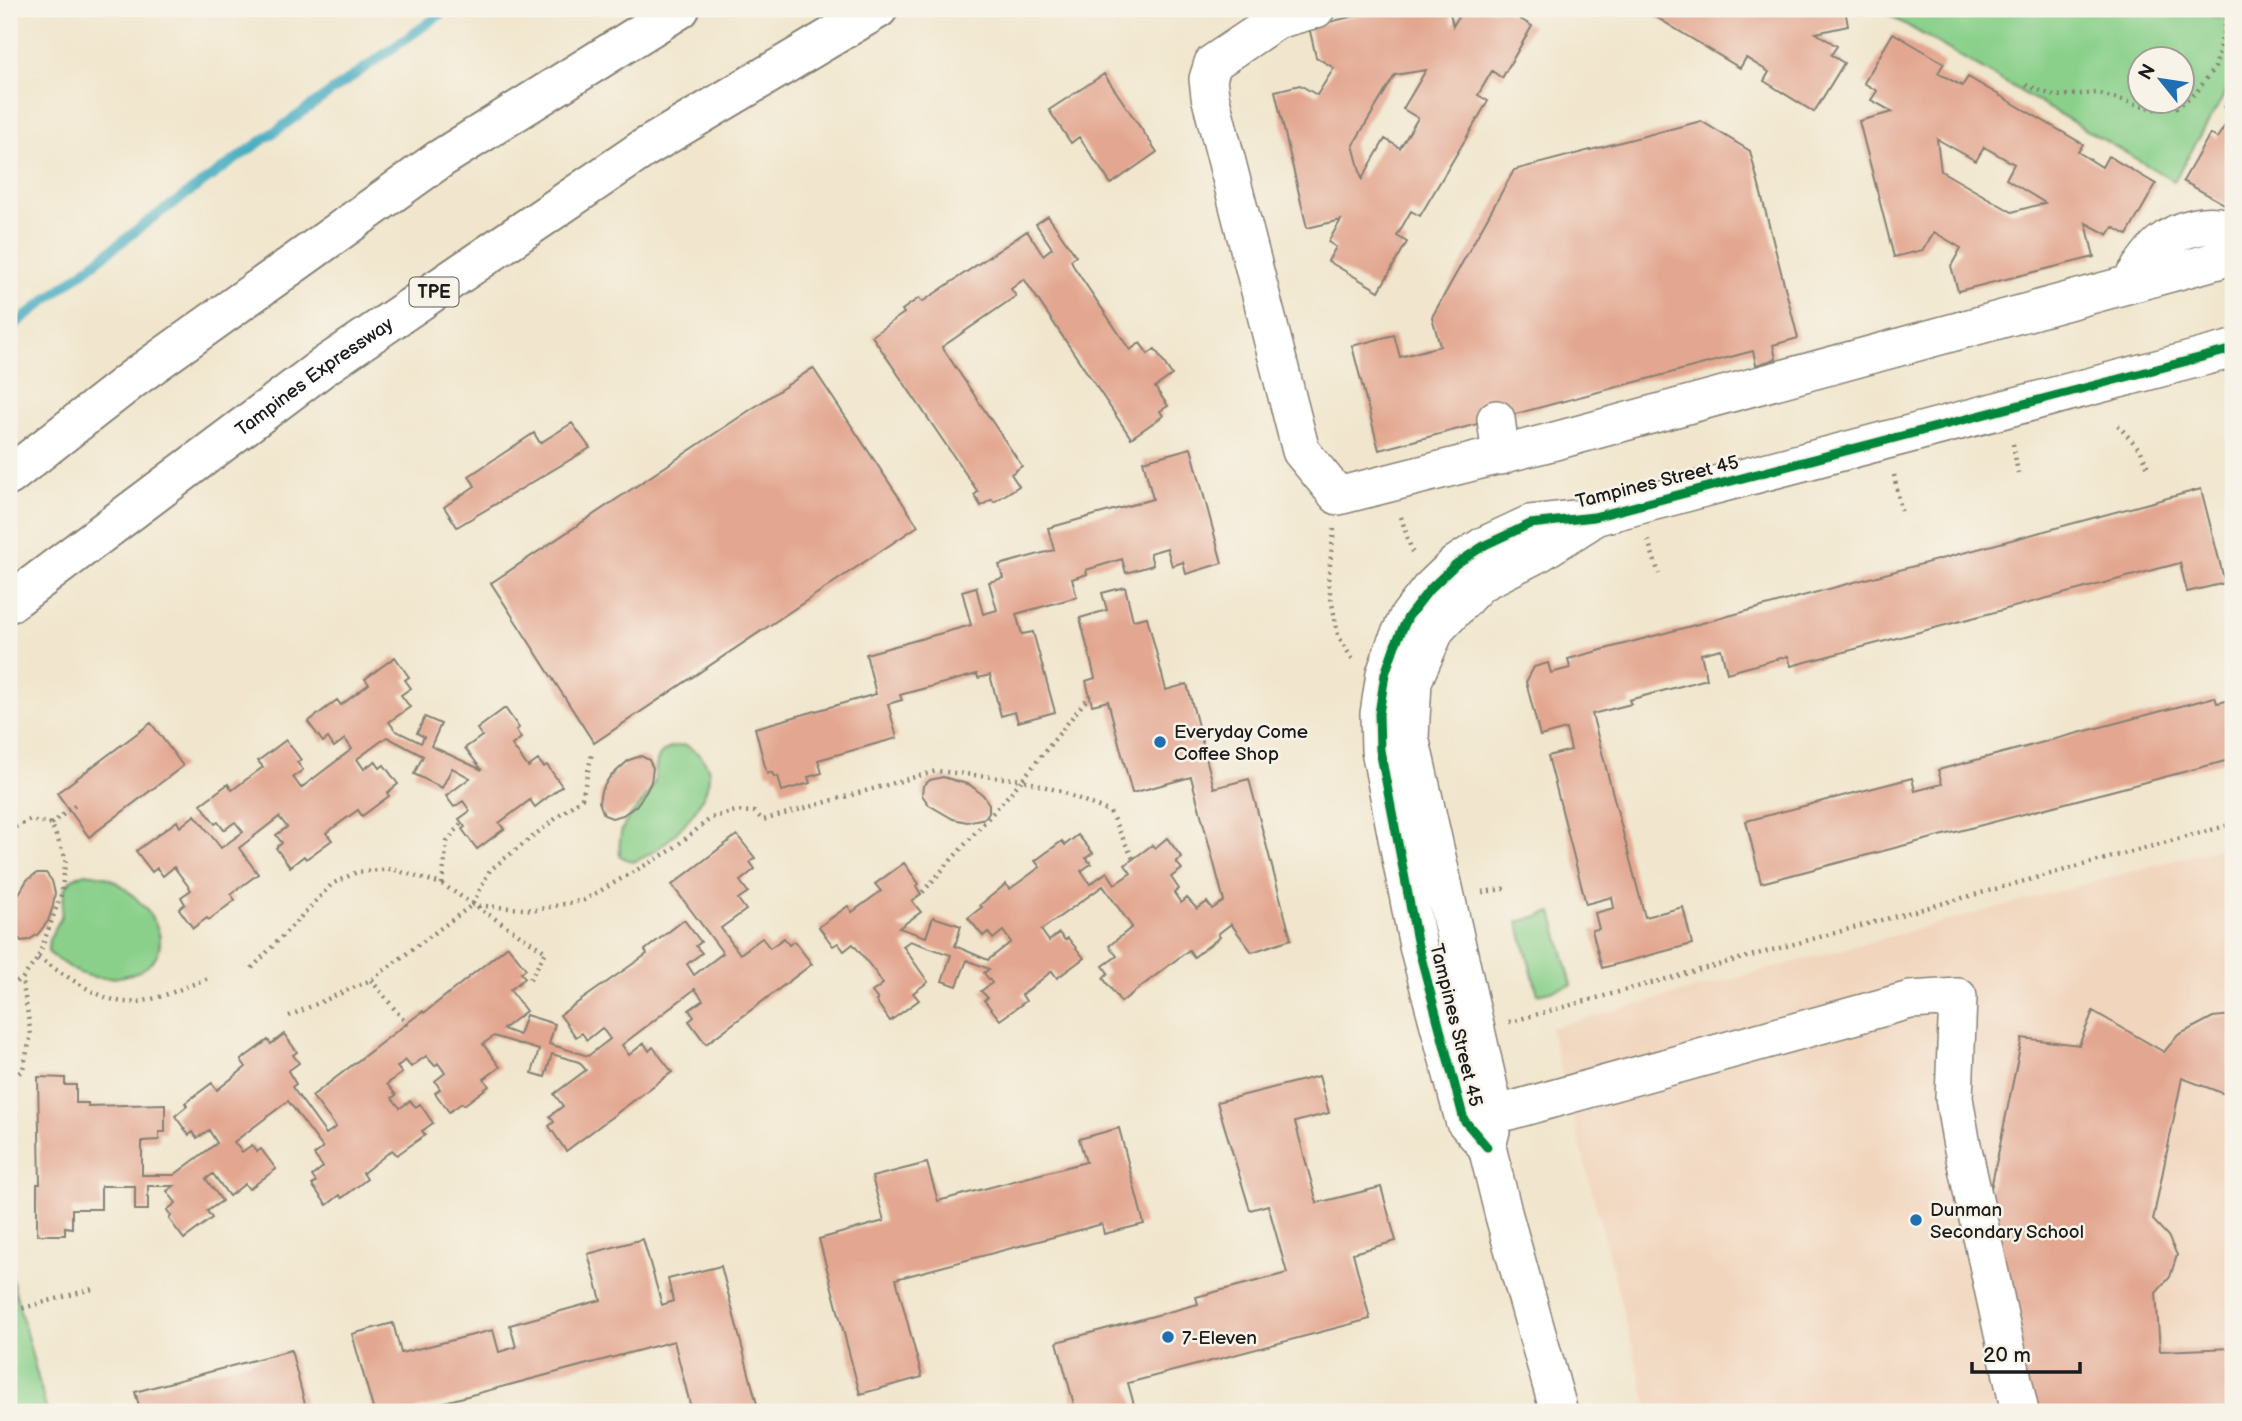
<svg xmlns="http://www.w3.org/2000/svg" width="2242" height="1421" viewBox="0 0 2242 1421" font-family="'Balsamiq Sans',sans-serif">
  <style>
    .built { fill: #f1d5bd }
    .green { fill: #8ad08b; stroke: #537654; stroke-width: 2; fill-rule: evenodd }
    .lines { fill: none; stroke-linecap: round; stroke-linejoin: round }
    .stream { stroke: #40aabf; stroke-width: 10 }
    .building { fill: #e3a791; fill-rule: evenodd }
    .minor-casing { stroke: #868174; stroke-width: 40 }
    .highway-casing { stroke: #868174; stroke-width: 42 }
    .path { stroke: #868174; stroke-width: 4.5; stroke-dasharray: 2 5; stroke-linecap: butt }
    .minor { stroke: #fff; stroke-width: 37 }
    .highway { stroke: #fff; stroke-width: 38 }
    .cycleway-casing { stroke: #f7f3e8; stroke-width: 13 }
    .cycleway { stroke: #00873e; stroke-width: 9 }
    .poi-dot { fill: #1f6fb2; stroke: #f7f3e8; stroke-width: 2.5 }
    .labels { text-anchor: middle; stroke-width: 5; stroke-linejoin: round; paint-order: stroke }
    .shield { fill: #f7f3e8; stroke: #5e5c59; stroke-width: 2 }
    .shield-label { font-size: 18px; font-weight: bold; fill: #1c1c1c }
    .street-label { font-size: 19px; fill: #1c1c1c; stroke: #f7f3e8 }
    .poi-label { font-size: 19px; fill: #1c1c1c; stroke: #f7f3e8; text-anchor: start }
  </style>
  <rect width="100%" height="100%" fill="#f7f3e8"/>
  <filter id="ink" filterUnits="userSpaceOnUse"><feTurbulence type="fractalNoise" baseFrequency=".0143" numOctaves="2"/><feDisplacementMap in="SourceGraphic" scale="14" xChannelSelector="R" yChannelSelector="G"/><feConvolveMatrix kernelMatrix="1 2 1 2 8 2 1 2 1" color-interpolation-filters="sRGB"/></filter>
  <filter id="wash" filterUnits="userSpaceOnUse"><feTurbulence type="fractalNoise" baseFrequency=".00686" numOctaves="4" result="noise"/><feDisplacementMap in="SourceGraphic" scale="28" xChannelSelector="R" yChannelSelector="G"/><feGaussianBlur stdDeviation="1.57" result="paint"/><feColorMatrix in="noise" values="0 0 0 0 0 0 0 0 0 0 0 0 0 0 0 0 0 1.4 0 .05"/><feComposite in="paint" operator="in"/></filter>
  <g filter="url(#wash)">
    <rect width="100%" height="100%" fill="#f1e6cd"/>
    <!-- built -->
    <path class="built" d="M2233,844V1412H1649L1550,1028Z"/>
    <!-- green -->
    <path class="green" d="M1879,9H2201L2218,18L2224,9H2233V80L2174,181ZM2140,60H2182V102H2140Z
      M686,745C696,752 709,760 709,774C710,806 660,855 632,862L620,856C616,815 638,817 653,785C658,775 653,763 661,754C669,746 676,746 686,745Z
      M85,873C92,874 100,874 106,877C129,887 169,924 158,952C148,977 108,982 85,975C72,971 59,961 48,952L49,939L61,918L65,888L72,879Z
      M1552,912L1572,985L1538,994L1518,922Z
      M9,1268L47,1412H9Z"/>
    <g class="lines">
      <!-- stream -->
      <path class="stream" d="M9,329L150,220L448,9"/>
    </g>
    <g id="blocks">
      <!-- building -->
      <path class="building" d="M1383,9H1449L1453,26L1463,9H1503L1532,26L1502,78L1492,71L1478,95L1488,101L1420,216L1411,211L1397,236L1407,242L1379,291L1328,261L1336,247L1328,242L1341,220L1307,228L1275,91L1300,85L1317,95L1334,68L1316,57L1309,27ZM1426,70L1403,109L1418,118L1400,148L1385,139L1362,179L1353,145L1395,75Z
        M1643,9H1845L1848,26L1816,33L1837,46L1831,55L1844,63L1814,112L1764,81L1769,72L1746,58L1740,68Z
        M1893,33L1944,63L1938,73L1962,86L1968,77L2083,144L2078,152L2102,167L2108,156L2156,184L2127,235L2113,227L2108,235L2086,223L2094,257L1958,291L1951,266L1961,248L1934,232L1923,250L1894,257L1859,121L1893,112L1871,100L1877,91L1864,83ZM1937,139L1976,161L1984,147L2014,164L2006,179L2045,203L2012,212L1941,171Z
        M1104,74L1157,152L1111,184L1079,137L1071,143L1049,110Z
        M2233,93V197L2228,206L2183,181L2210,134L2217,138L2233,113L2224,108Z
        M1701,121L1750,151L1798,338L1773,345L1776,359L1756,365L1753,351L1379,450L1352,346L1394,335L1400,357L1440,346L1432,317L1514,170Z
        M1048,216L1076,256L1071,260L1074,267L1130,350L1140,343L1148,354L1155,349L1172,375L1155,387L1168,406L1160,411L1163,416L1131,438L1024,279L1011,289L1016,296L942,347L1022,466L1011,474L1019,486L994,502L992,499L981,506L974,495L978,492L872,336L904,313L902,310L919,298L922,302L1027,231L1043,255L1052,248L1036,224Z
        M813,368L918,526L594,743L491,583Z
        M572,423L590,448L457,527L444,507L475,486L469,476L534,433L540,443Z
        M1191,448L1222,563L1186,574L1183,562L1172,566L1167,548L1150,553L1153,565L1126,573L1122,559L1086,570L1087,574L1072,579L1077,597L1016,614L1022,634L1033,632L1055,712L1018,722L1015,712L1001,716L990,675L978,678L977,674L900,695L902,700L888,704L897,738L818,760L822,773L808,777L810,783L782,791L778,776L774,777L772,772L767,774L755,728L876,694L866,654L971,625L962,591L976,587L983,614L997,610L989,582L1003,578L999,565L1054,550L1048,528L1153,499L1143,461Z
        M2201,489L2225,583L2187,592L2180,563L1791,666L1788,656L1727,673L1721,649L1701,654L1707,679L1629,700L1631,704L1592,714L1645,917L1683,907L1692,944L1602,968L1592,930L1599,929L1595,913L1614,908L1612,897L1586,904L1548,756L1571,750L1566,729L1540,736L1526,682L1534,667L1548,663L1551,673L1570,668L1568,659Z
        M1125,587L1133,620L1147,617L1166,690L1187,684L1214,788L1249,779L1291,939L1252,952L1231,924L1218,934L1220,937L1194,957L1189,950L1121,1002L1103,978L1108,973L1103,966L1117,956L1109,946L1132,927L1103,886L1041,930L1049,941L1059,933L1065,940L1068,938L1084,958L1057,978L1052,971L1022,995L1026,1001L1000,1020L984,1000L988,998L981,991L992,983L984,973L989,969L967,960L957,986L942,981L951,955L910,941L903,946L928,982L913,993L919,1000L890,1021L876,1001L878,1000L872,992L883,984L876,973L853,944L844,951L838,943L833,946L819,927L848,906L852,912L881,891L875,884L904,863L919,884L916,886L921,894L912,901L921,912L899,928L926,937L933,917L961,926L955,946L988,960L1011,942L1003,931L993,939L988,932L983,936L968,918L982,907L980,905L1006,884L1010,889L1040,867L1035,861L1062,841L1065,845L1078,835L1093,853L1086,858L1091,864L1081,871L1090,884L1107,872L1115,884L1131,873L1125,865L1152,845L1155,848L1167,838L1182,858L1176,862L1182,869L1171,877L1179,889L1174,893L1181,903L1187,898L1197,909L1207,902L1212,909L1224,901L1191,777L1132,793L1108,701L1092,705L1086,681L1095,678L1080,618L1107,610L1102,593Z
        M395,657L409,677L405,680L411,688L401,695L410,707L389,722L396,731L421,743L424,737L417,733L425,717L441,724L431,746L482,770L465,748L482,736L477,729L505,708L519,728L516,730L521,738L512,745L528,767L538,760L544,767L547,765L562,786L535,807L530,800L499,823L504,829L477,849L462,829L465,827L459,819L470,811L463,801L454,807L446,796L470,778L452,768L442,788L414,774L423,756L387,737L357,759L364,769L375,761L380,768L384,765L398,784L387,793L389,796L362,816L358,810L326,833L332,840L306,859L304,856L290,867L276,848L282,843L276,835L287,827L279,817L239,848L258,874L231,894L235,900L209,920L207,918L193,928L179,909L185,904L181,897L191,890L174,867L163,876L157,868L152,872L136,851L177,821L180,827L195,815L221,848L243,832L235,822L224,830L218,822L215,824L201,804L228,784L232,790L263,767L258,761L286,740L301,760L297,762L303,770L293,777L301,788L352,749L345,739L334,747L328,738L323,742L308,722L337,700L341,705L369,684L365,679Z
        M2233,691V759L1761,883L1746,821L1912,778L1915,791L1942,784L1938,770L2215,697L2217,703L2231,700L2228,693Z
        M151,723L183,766L89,837L57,793Z
        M641,756L649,760L653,768L651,782L646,792L636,806L623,815L612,818L604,815L599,802L601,791L609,778L629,760Z
        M943,777L970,785L983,795L989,804V812L985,818L967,822L953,819L929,805L922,795L923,786L930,780Z
        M737,835L755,858L750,862L755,869L740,881L748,892L738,899L746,910L721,928L740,954L762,938L770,948L784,938L789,945L794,941L812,964L706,1044L689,1021L694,1017L689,1010L703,1000L695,989L622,1045L629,1055L644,1043L649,1051L653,1047L672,1072L566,1151L549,1126L554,1122L550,1116L563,1106L554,1094L586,1070L579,1062L552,1054L545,1077L532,1073L539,1050L494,1036L483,1044L500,1067L484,1079L489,1086L464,1105L462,1103L449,1112L435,1093L440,1089L435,1081L445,1073L438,1063L435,1066L426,1056L411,1067L405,1060L397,1067L402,1073L387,1084L396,1095L392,1098L400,1108L410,1101L416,1107L420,1104L433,1123L422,1131L425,1135L397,1155L392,1150L363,1173L367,1179L342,1198L340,1195L327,1205L312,1185L316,1182L312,1176L323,1167L314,1155L323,1148L288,1101L234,1142L242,1152L252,1145L257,1152L261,1149L276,1169L249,1189L245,1184L229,1196L213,1174L206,1179L222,1201L207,1211L212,1218L184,1239L169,1219L171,1216L167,1210L176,1203L167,1191L174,1186H148V1210H135V1186H101V1209H72V1228L65,1227V1235H37V1184H40L38,1077L65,1078V1085H76V1103H88V1106L165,1104V1132H159V1140L142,1141V1175H174L217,1143L209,1130L197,1138L193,1132L189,1135L175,1116L187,1106L185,1103L212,1083L217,1090L246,1067L241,1060L268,1040L271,1044L284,1034L297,1052L293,1055L299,1063L288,1071L296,1084L292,1087L326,1134L336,1127L312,1096L423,1011L424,1013L508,946L526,969L521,973L525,978L510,990L526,1011L503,1029L519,1035L526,1015L555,1024L549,1044L588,1056L610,1039L602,1028L587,1040L582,1033L576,1037L560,1015L647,954L645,950L684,920L701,942L696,946L702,953L687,964L694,975L723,953L672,885Z
        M37,873H46L52,881L55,893L53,906L48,921L38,934L29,940L21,941L12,930L11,919L13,904L27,880Z
        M2093,1011L2164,1052L2178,1035L2194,1027L2213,1017L2233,1015V1097L2182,1078L2153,1220L2168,1236L2177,1255L2170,1277L2156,1293L2160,1351L2233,1348V1412H2020L1977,1256L2022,1038L2079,1045Z
        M1319,1076L1329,1113L1295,1122L1317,1203L1381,1187L1396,1241L1353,1253L1370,1319L1128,1383L1136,1412H1076L1057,1342L1198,1304L1196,1297L1287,1273L1268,1205L1250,1210L1217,1102Z
        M1119,1128L1144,1224L1104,1234L1102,1224L896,1279L922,1377L860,1394L819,1239L884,1221L872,1177L927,1163L938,1201L1086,1162L1079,1139Z
        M643,1239L662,1305L673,1301L668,1279L721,1266L759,1412H692L674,1341L415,1410L416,1412H374L352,1334L393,1323L401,1353L493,1330L499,1352L516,1347L510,1325L601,1300L588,1254Z
        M291,1350L307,1412H141L135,1392Z"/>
    </g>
  </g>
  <g filter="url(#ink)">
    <use href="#blocks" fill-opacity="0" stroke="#868174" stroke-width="2"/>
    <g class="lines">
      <defs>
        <path id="minor" d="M1316,9L1277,20L1213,63L1208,79L1210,96L1301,451L1338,496L1555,441L2233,256
          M2129,284C2138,272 2148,254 2160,244C2179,228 2210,220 2233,230
          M1496,419L1501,456
          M1473,1121L1910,1000L1958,997L1954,1098L1961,1140L2020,1412
          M1487,1147L1464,1120L1418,946L1380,750L1379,714L1385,674L1395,645L1408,617L1429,590L1456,564L1485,545L1530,524L1594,517L2233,349
          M1559,1412L1504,1216L1487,1147L1495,1114L1410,737L1413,681L1436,629L1480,583L1539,553L1588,522"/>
        <g id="highway">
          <path d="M9,476L134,378L440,159L680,9"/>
          <path id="s1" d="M9,603L323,367L643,149L878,9"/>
        </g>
      </defs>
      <!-- minor casing -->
      <use href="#minor" class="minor-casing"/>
      <!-- highway casing -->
      <use href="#highway" class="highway-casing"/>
      <!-- path -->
      <path class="path" d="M2005,9L2007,10
        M2026,85L2054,96L2097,93L2155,109L2177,107L2196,93L2215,67L2229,9
        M2118,425L2141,451L2149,470
        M2013,444L2018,473
        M1894,475L1902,515
        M1401,517L1413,555
        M1334,529L1328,582L1338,635L1352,659
        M1648,540L1659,574
        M1090,695L1022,780L1063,792L1110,812L1133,859
        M51,824L78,803
        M9,830L30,820L51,824L66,859L61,895L38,958L22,979L9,985
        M442,884L447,842L462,822
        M1482,892L1509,888
        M472,905L535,910L584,900L670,851L711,818L735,811L754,812L763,820L936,771L1022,780L921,894
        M38,958C62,972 97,1000 125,1002C149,1005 186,986 209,978
        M252,968L332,884L357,872L392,869L442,884L546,952L530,979
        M371,980L410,1028
        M289,1016L371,980L472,905L490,870L582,798L592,753
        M1509,1022L2233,824
        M9,1083L23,1069L31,1035L22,979
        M9,1312L92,1289"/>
      <!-- minor -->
      <use href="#minor" class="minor"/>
      <!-- highway -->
      <use href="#highway" class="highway"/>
      <defs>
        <path id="cycleway" d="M1487,1147L1464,1120L1418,946L1380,750L1379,714L1385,674L1395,645L1408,617L1429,590L1456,564L1485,545L1530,524L1594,517L2233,349"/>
      </defs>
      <!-- cycleway casing -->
      <use href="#cycleway" class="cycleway-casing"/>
      <!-- cycleway -->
      <use href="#cycleway" class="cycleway"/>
    </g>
  </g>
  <!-- markers -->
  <g class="poi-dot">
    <circle cx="1160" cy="742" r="7"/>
    <circle cx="1916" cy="1220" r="7"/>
    <circle cx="1168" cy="1337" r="7"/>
  </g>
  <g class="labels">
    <!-- shield labels -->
    <rect class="shield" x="409.5" y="277.5" width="49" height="29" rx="5"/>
    <g class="shield-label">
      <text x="434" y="298">TPE</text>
    </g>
    <!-- street labels -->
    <g class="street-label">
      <text dy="7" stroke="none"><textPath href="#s1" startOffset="380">Tampines Expressway</textPath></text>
      <text transform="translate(1657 481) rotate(-14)" y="7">Tampines Street 45</text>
      <text transform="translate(1457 1025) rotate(76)" y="7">Tampines Street 45</text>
    </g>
    <!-- poi labels -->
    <g class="poi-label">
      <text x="1174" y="738">Everyday Come<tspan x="1174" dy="22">Coffee Shop</tspan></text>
      <text x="1930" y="1216">Dunman<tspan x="1930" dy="22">Secondary School</tspan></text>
      <text x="1182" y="1344">7-Eleven</text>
    </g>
  </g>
  <!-- margin -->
  <rect width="2242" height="1421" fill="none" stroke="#f7f3e8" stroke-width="35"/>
  <!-- north arrow -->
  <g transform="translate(2161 80) rotate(300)"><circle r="33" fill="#f7f3e8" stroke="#9f9d96" stroke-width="2"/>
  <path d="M0-5L12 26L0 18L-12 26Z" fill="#1f6fb2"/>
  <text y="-10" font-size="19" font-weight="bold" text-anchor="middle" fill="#1c1c1c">N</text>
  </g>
  <!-- scale -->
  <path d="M1972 1362v10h108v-10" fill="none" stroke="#1c1c1c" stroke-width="3.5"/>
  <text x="1983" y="1362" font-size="21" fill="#1c1c1c" stroke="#f7f3e8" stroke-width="5" paint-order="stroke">20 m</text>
</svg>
